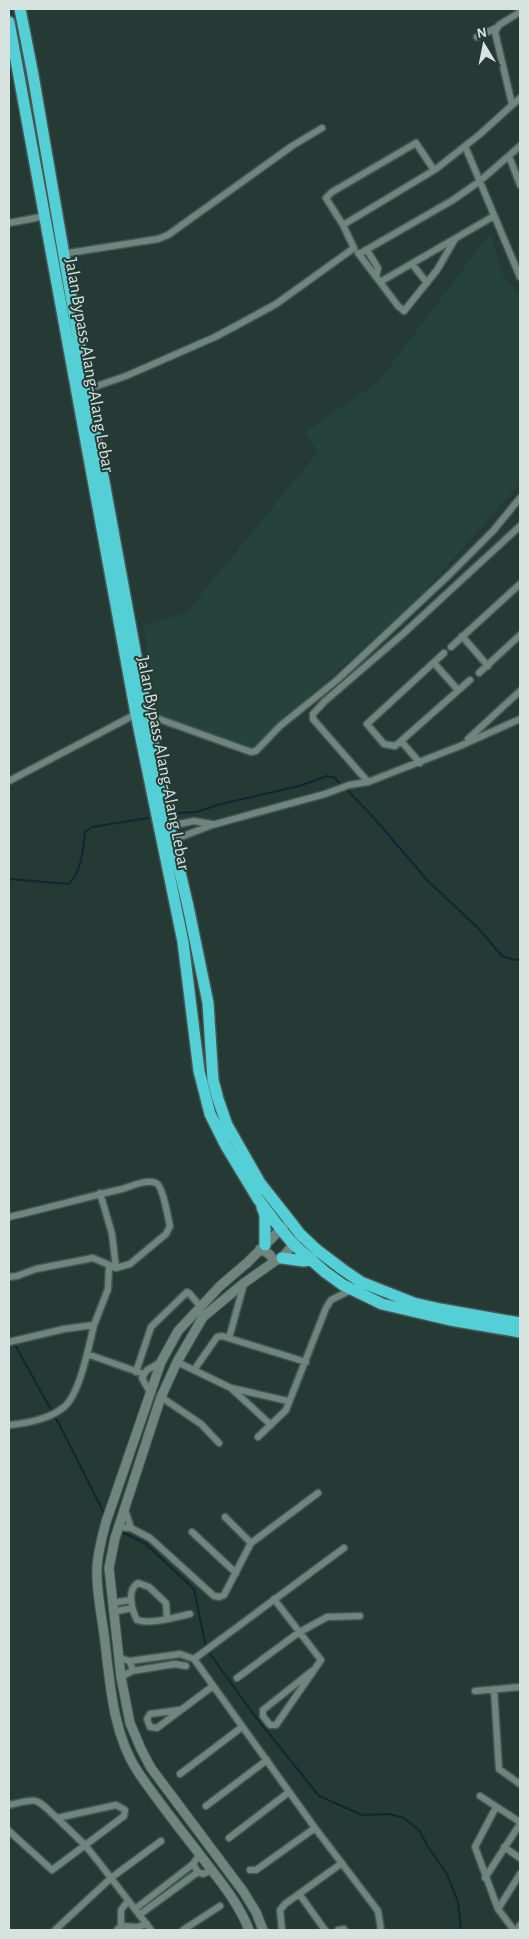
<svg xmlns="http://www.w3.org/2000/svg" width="529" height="1939" viewBox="0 0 529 1939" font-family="'Alegreya Sans',sans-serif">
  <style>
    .built { fill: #25433a }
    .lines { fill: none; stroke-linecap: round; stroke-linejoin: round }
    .stream { stroke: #0c2834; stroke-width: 2 }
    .street-casing { stroke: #465753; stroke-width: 9 }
    .secondary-casing { stroke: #465753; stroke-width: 11 }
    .highway-casing { stroke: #465753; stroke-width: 14 }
    .street { stroke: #6f867e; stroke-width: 6 }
    .secondary { stroke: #6f867e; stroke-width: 9 }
    .highway { stroke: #55cfd6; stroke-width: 11 }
    .labels { text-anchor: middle; stroke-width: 4; stroke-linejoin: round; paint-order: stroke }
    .street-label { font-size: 18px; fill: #d7e3df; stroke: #253a34 }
  </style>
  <rect width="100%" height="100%" fill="#253a34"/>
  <!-- built -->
  <path class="built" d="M490,233L502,274L520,295V483L418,599L250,749L158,716L143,625L186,613L318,452L305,432L379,381Z"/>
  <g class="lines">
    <!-- stream -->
    <path class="stream" d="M346,789L375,819L427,880L479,929L502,956L514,960L520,959
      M179,813L196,812L221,804L299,786L327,776L335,778L342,786
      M9,879L69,884C82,870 83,850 85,832L92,827L148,818
      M14,1343L60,1426L105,1515
      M120,1531L146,1544L194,1589L205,1643L210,1654L254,1715L319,1796L362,1815L389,1814L404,1818L419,1830L428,1847L447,1874L458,1902L461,1930"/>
    <defs>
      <path id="street" d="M477,37L496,28
        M512,104L495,32L499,25L520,12
        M465,146L520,277
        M509,156L520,185
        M9,223L46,216
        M343,225L326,198L332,192L416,143L434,170
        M367,250L378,268L376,277
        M358,253L380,282L494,216
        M62,254L158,239L168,235L292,146L322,128
        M359,254L453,200L480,181L520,146
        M412,264L427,283
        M380,282L398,306L404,311L437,270L455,239
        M85,390L126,376L215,337L243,322L276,304L354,248L343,225L436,169L479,135L520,98
        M462,636L488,666
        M451,647L520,584
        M434,663L458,690
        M479,673L520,635
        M149,719H159L251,752L256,751L280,726L337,680L450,574L493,531L520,498
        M468,739L520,691
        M401,741L395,746L384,744L367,724L444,653
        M420,763L401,741L470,680
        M9,781L136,714
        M368,782L313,719V714L325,701L404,633L520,526
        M169,826L194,821L211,824
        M173,840L212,825L325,794L349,785L368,782L460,746L520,719
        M100,1193L112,1234L116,1268
        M9,1217C47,1208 84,1198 122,1189C133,1186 145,1179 156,1183C163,1186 168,1218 170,1226L166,1234L130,1264L116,1268L93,1258L36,1269L17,1276L9,1277
        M229,1338L244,1284
        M9,1342L64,1329L94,1325L108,1289L109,1266
        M87,1354L144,1374
        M177,1362L231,1388L288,1401
        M194,1370L217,1337L222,1336L306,1362
        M136,1372L151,1327L187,1292L189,1293L200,1306
        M232,1389L271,1425
        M150,1392L142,1378L147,1370L161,1362
        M161,1397L201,1424L219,1443
        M10,1425C28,1423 50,1419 64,1407C80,1394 89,1345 94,1325
        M258,1437L286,1410L326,1308L331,1300L351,1290
        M225,1517L251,1543
        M119,1527L131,1528L125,1510
        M131,1528L150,1538L214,1596L219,1597L224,1595L251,1543L318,1493
        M192,1532L236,1573
        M274,1599L321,1660L276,1725H270L263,1716V1710L312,1671
        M112,1603L131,1600
        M113,1612L132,1608
        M167,1619L166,1603L149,1587L138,1583C126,1590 132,1610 137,1620C150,1625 176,1617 190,1614
        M119,1659C128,1659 132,1661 132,1671L121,1677
        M194,1659L344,1548
        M130,1661L180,1654L194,1659L315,1828L378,1911L381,1930
        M132,1671L175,1664L186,1666
        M237,1678L298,1633L327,1617L360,1616
        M494,1689L499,1769L520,1784
        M475,1691L520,1687
        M179,1710L150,1714L147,1719L150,1727L157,1728L213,1686
        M180,1774L242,1727
        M480,1796L520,1822
        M9,1805C40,1798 34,1797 57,1818L116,1805L125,1810L124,1816L52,1870L9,1831
        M206,1806L267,1760
        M496,1807L475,1847L498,1909L514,1930
        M57,1818L85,1845L101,1865L151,1930
        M229,1838L289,1792
        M504,1847L520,1858
        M200,1854L193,1864L198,1872L203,1874L212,1870
        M250,1870H256L315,1828
        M485,1878L520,1824
        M300,1895L325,1930
        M135,1909L193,1864
        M498,1909L520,1874
        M139,1915L198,1872
        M121,1926L137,1927L147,1924
        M55,1930L111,1878L161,1841
        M117,1930L121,1926V1910L128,1901
        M183,1930L220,1906
        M282,1930L280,1910L285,1904L342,1863
        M338,1930L344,1929
        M517,1930L520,1925"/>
      <path id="secondary" d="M260,1249L269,1254L275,1261
        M249,1930C238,1901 216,1876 197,1851C177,1825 157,1800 138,1772C112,1733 110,1681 104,1634C101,1612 96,1589 97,1567C98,1551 102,1537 106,1522L161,1362L178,1331L220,1286L248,1262L284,1226
        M263,1930L256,1912L243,1891L151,1768L141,1749L130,1723L121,1677L109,1568L115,1538L161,1397L177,1362L203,1317L244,1283L275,1261L282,1258L296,1241"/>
      <path id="highway" d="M20,9L33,75L87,389L136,656L169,826L188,906L208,1003L213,1080L218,1099L227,1125L260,1183L290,1221L300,1234L317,1250L342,1269L361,1282L414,1303L440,1309L520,1323
        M9,22L136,714L183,942L199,1071L210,1114L226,1146L258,1199L280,1228L293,1244L325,1272L343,1285L382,1304L450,1320L520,1332
        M262,1207L265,1215V1245
        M282,1258L303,1261L312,1260"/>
    </defs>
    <!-- street casing -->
    <use href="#street" class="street-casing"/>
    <!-- secondary casing -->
    <use href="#secondary" class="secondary-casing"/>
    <!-- highway casing -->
    <use href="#highway" class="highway-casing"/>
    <!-- street -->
    <use href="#street" class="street"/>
    <!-- secondary -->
    <use href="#secondary" class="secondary"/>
    <!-- highway -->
    <use href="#highway" class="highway"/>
  </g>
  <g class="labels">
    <!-- street labels -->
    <g class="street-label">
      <text transform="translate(90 365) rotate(80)" y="6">Jalan Bypass Alang-Alang Lebar</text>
      <text transform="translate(164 763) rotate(79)" y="6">Jalan Bypass Alang-Alang Lebar</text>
    </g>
  </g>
  <!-- border -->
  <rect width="529" height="1939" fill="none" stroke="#d7e3df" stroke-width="20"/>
  <!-- north arrow -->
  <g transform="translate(484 45) rotate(350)" stroke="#253a34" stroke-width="4" paint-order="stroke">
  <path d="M0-4L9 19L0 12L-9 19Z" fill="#d7e3df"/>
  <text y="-8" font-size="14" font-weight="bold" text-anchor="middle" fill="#d7e3df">N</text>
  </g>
</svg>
